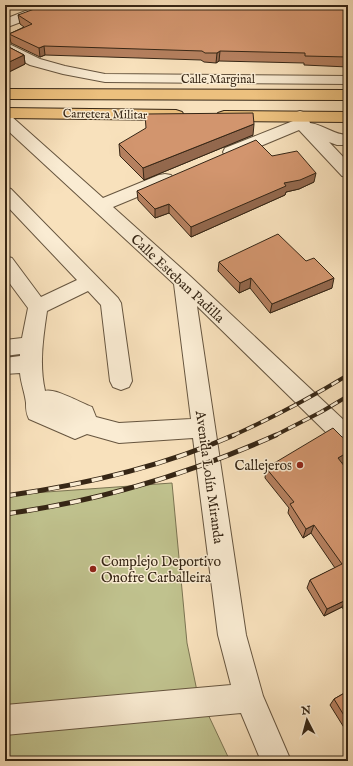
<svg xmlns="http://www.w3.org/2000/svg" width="353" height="766" viewBox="0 0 353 766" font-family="'IM FELL English',serif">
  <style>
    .green { fill: #c0c28e; stroke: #7b7452 }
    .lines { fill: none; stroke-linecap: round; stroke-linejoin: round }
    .minor-casing { stroke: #66553f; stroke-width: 2 }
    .major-casing { stroke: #362615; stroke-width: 2 }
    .minor { fill: #faecd3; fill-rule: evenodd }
    .major { fill: #ecc07e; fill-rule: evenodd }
    .rail-far1-casing { stroke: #362615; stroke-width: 4 }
    .rail-casing { stroke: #362615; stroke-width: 5 }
    .rail-far1 { stroke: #faecd3; stroke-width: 2.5; stroke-dasharray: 8; stroke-linecap: butt }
    .rail { stroke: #faecd3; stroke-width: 3.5; stroke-dasharray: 11; stroke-linecap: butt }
    .wall { fill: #b5805f; stroke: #362615 }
    .shaded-wall { fill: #93684d; stroke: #362615 }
    .building { fill: #d2956e; stroke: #362615 }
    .poi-dot { fill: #8f2418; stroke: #faecd3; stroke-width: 1.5 }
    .labels { text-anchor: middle; stroke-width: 3; stroke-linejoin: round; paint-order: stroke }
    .far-street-label { font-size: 12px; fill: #362615; stroke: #faecd3 }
    .street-label { font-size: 14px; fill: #362615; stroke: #faecd3 }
    .poi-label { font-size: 14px; fill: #362615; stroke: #faecd3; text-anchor: end }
  </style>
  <rect width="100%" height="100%" fill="#f8e1bc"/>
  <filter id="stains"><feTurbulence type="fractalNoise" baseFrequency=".005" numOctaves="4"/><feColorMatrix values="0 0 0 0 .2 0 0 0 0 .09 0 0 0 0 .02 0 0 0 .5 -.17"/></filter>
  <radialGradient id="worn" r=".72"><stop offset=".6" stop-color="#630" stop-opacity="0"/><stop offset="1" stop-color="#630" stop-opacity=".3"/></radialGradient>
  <!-- green -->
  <path class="green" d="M172,483L187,643L197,691L230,761H5V495Z"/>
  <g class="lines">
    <defs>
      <path id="minor" d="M41,5H60L58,8L5,28V19Z
        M5,42L40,59L65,66L105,74L348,76V84L105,82L63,74L30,65L5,52Z
        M300,111L306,113L310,123C324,125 334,135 348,135V145H337L329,142L348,162V177L342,176L299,130L237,156L231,157L225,156L223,152L225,148L293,121L292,116L294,113Z
        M5,114L11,116L103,198L159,175L165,174L171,175L174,179L171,183L113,207L190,276L348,424V449L340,446L197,306L246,635L263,696L291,761H261L241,713L5,735V705L231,685L218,635L193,438L119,443L87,434L75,439L29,419C26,413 26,409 26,403C25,393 21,384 20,373L5,374V358L20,356V354L5,356V340L22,338L28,308L5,277V256L12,258L41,297L77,280L5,204V187L11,189L118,298L121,303L132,381L129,387L121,390L113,387L110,381L101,305L88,291L47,311C43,338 39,364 45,391C55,388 81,403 92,407L96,417L119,423L191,419L174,284L5,128Z"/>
      <path id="major" d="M5,89L348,90V100L5,99Z
        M5,108L176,110L182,112L184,115L182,118L176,120L5,118Z
        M224,111L348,112V122L224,121L218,119L216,116L218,113Z"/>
    </defs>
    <!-- minor casing -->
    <use href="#minor" class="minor-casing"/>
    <!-- major casing -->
    <use href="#major" class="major-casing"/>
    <!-- minor -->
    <use href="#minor" class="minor"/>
    <!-- major -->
    <use href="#major" class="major"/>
    <defs>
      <path id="rail-far1" d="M232,436C272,418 310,398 348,375
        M274,436L321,412L348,396"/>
      <path id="rail" d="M5,496C83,485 162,467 234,435
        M5,514C100,501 189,474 276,435"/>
    </defs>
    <!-- rail-far1 casing -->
    <use href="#rail-far1" class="rail-far1-casing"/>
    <!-- rail casing -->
    <use href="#rail" class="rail-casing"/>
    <!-- rail-far1 -->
    <use href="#rail-far1" class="rail-far1"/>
    <!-- rail -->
    <use href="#rail" class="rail"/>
  </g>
  <!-- wall -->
  <path class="wall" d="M348,5V67L304,65V63L219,61L216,63L204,62L201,60L45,55L40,57L11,43L9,34L24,27L20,24L18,15Z
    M5,45L24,55L25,64L7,73L5,72Z
    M253,135L144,180L120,156L119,144Z
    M272,156L314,182L299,189L286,192L285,195L191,237L169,213L155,218L138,200L137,191Z
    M219,262L332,288L270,313L250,288L239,293L218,271Z
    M342,463L348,471V610L345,612L342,607L324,616L307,588L310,580L335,568L311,533L303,538L288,513L289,508L265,478L266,468Z
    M348,691V734L330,705L334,699Z"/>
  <!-- shaded-wall -->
  <path class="shaded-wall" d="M44,46L45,55L40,57L39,48Z
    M220,51L219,61L216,63L217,53Z
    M24,55L25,64L7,73L5,64Z
    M254,124L253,135L144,180L143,168Z
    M316,173L314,182L299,189L286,192L285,195L191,237V227L284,183Z
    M169,204V213L155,218V209Z
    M251,278L250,288L239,293L240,283Z
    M334,278L332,288L270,313L272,304Z
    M348,452V460L335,467L338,458Z
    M314,525L311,533L303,538L306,529Z
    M346,600L342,607L324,616L327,609Z
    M348,606V610L345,612Z"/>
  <!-- building -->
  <path class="building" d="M45,5H348V57L305,56V53L220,51L217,53H205L202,51L44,46L39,48L9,34L32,24L18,15Z
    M5,45L24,55L5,64Z
    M253,113L254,124L143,168L119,144L146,128L145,114Z
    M256,140L272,156L297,151L316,173L300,180L284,183L286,186L191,227L169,204L155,209L137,191Z
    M278,234L306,261L314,258L334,278L272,304L251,278L240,283L219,262Z
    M333,428L342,437L348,439V452L338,458L348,471V603L346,600L327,609L310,580L342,564L314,525L306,529L290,504L294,502L266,468Z
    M348,691V722L334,699Z"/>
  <!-- markers -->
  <g class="poi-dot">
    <circle cx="300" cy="465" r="4"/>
    <circle cx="93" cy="569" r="4"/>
  </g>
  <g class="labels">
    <!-- far-street labels -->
    <g class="far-street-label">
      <text x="218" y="83">Calle Marginal</text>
      <text transform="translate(105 114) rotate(1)" y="4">Carretera Militar</text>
    </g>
    <!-- street labels -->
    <g class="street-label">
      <text transform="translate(178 278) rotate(43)" y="5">Calle Esteban Padilla</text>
      <text transform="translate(210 477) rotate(82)" y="5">Avenida Lolín Miranda</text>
    </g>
    <!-- poi labels -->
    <g class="poi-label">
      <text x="292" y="470">Callejeros</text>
      <text x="101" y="566" text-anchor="start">Complejo Deportivo<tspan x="101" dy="16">Onofre Carballeira</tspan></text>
    </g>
  </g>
  <!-- margin -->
  <rect width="353" height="766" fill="none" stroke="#f8e1bc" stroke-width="20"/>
  <rect x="6" y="6" width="341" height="754" fill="none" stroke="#362615" stroke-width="2"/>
  <rect x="10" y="10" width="333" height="746" fill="none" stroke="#362615"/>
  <!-- north arrow -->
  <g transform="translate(307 720) rotate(354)" stroke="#faecd3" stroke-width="3" paint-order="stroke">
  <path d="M0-3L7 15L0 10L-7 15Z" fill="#362615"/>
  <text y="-6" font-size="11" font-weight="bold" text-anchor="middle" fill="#362615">N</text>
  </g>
  <rect width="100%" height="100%" filter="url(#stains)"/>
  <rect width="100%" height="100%" fill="url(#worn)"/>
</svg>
